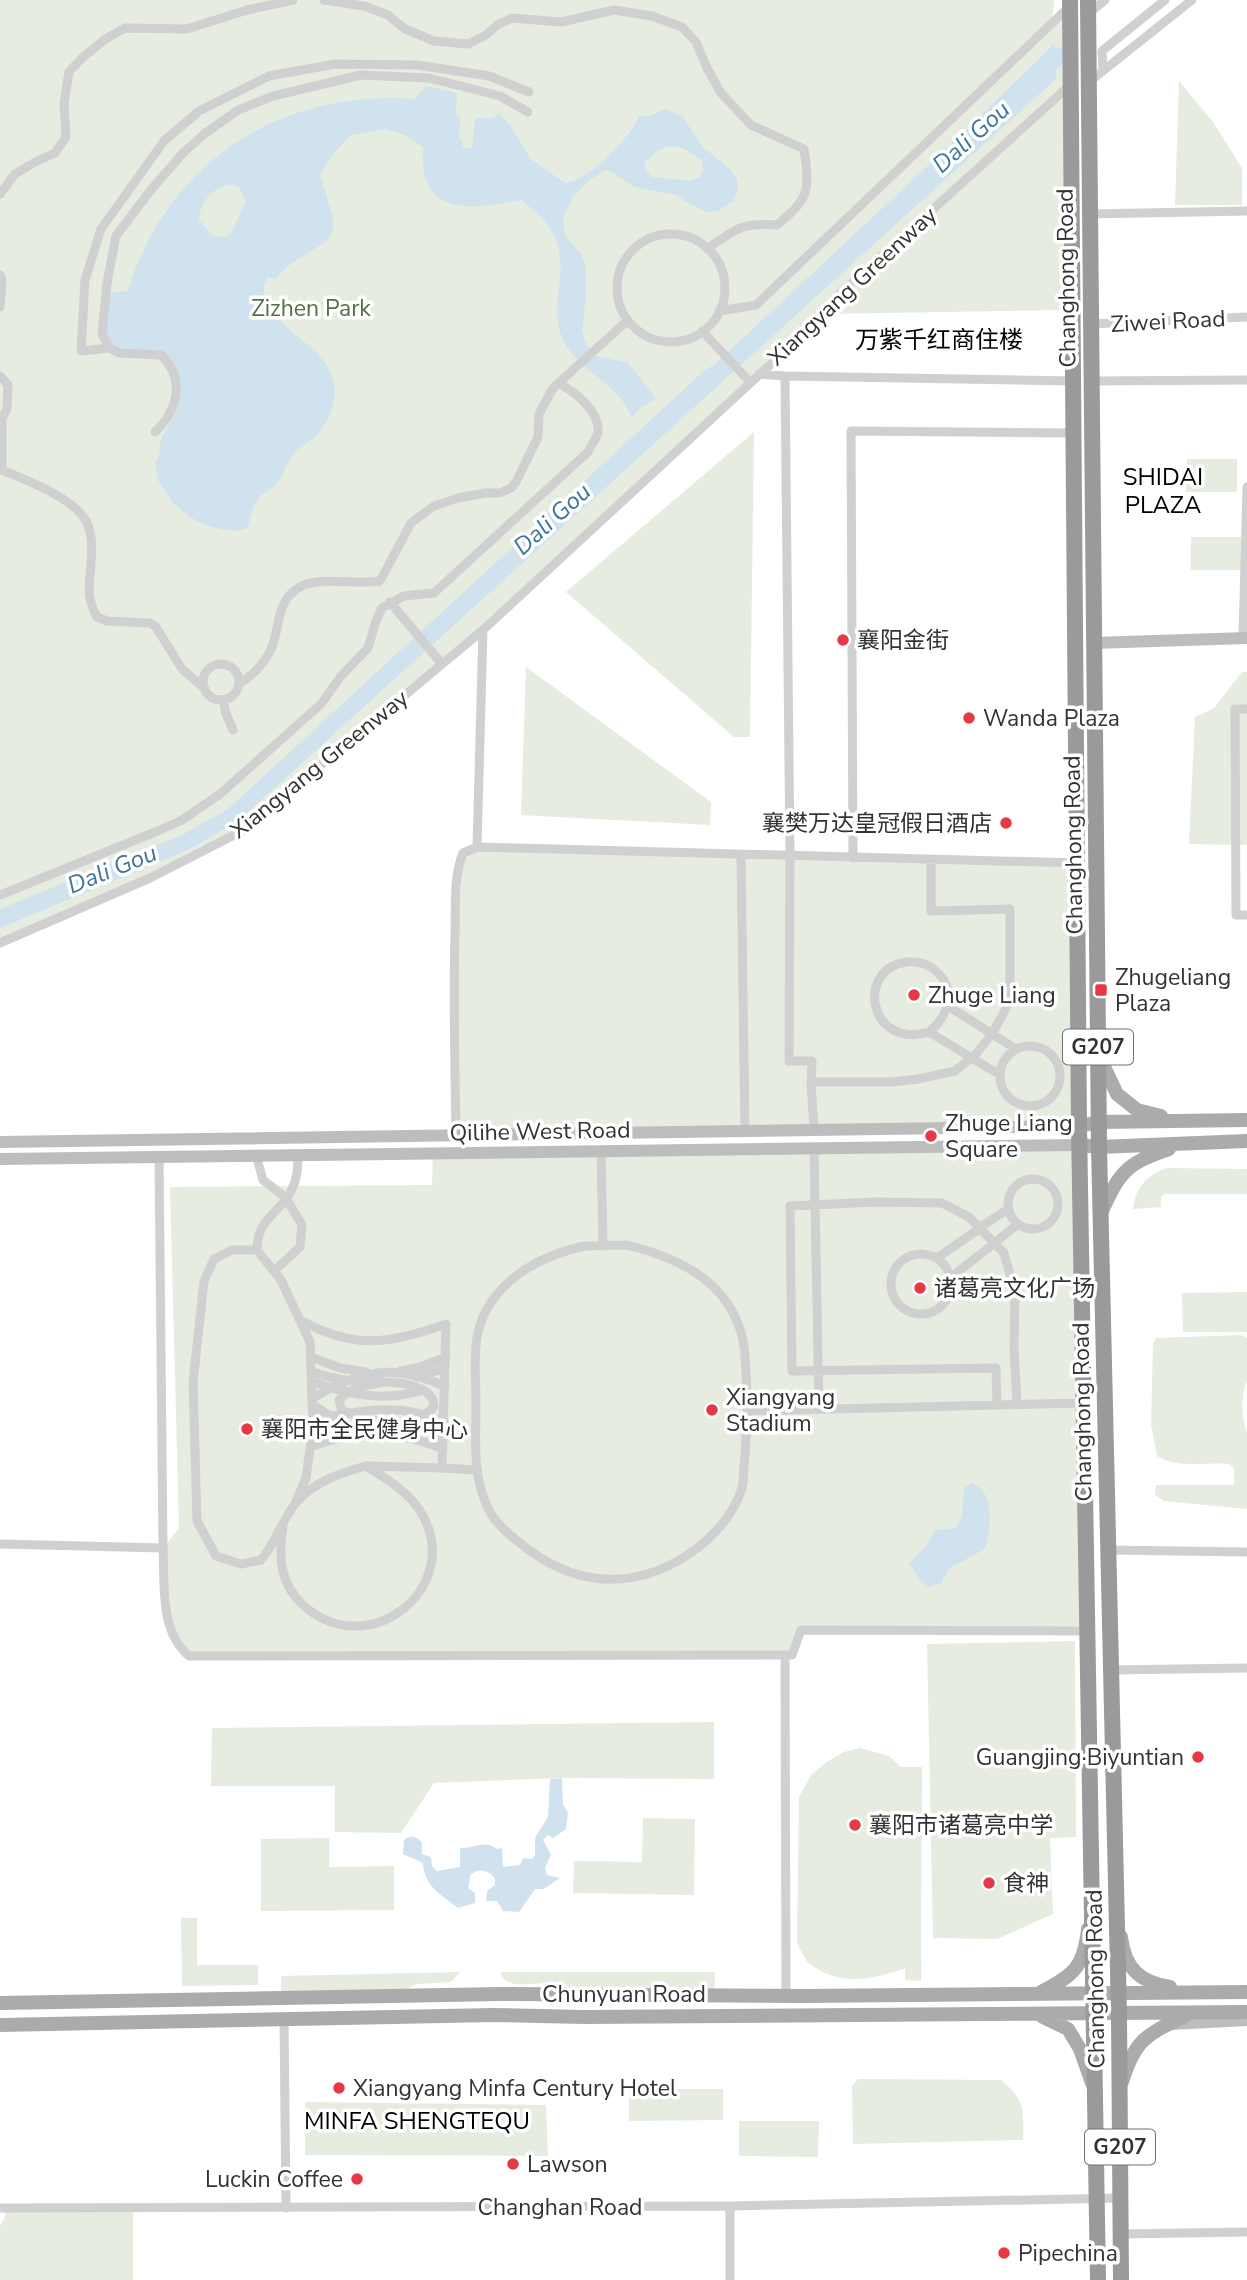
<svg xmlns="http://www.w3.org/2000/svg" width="1247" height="2280" viewBox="0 0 1247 2280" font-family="'Nunito Sans','Noto Sans SC',sans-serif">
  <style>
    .green { fill: #e6ecdf }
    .water { fill: #cfe2ee; fill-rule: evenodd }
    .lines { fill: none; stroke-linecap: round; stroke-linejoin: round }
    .river { stroke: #cfe2ee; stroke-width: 16 }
    .street { stroke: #d0d0d0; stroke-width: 9 }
    .secondary { stroke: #bdbdbd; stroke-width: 12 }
    .primary { stroke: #ababab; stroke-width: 14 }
    .highway { stroke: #9a9a9a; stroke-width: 16 }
    .street-bridge { stroke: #d0d0d0; stroke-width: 9 }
    .poi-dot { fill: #e63946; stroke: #fff; stroke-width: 2.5 }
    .labels { text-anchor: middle; stroke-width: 7; stroke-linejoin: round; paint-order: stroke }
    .shield { fill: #fff; stroke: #707070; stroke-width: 2 }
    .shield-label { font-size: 21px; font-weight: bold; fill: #333 }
    .street-label { font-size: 23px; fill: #333; stroke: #fff }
    .park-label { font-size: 23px; fill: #56703f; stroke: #fff }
    .poi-label { font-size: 23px; fill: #333; stroke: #fff; text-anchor: start }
    .water-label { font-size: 24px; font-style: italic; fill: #3f7597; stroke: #fff }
    .neighbourhood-label { font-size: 24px; fill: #000; stroke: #fff }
  </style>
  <rect width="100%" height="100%" fill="#fff"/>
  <!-- green -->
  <path class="green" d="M0,0H1054L1051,31L1070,6L1069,310L824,314L483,630L242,831L0,943Z
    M1179,81L1213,122L1242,168V205H1175Z
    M754,432L750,737H734L566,592Z
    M1187,459H1237V492H1186Z
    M1191,537H1241V570H1191Z
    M526,667L711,802L710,825L521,815Z
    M1242,672H1247V845L1189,844L1195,717L1214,708Z
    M477,847L1077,863L1079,1126L456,1134L454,979L463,853Z
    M1080,1145L1087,1631L801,1630L792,1655L189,1656L169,1630L163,1548L179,1528L170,1187L432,1185L433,1149Z
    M1167,1168L1247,1169V1194H1165L1161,1197V1207L1133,1209C1136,1187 1146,1175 1167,1168Z
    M1247,1292V1332H1183L1182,1293Z
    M1241,1335L1247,1338V1382C1240,1394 1242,1420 1247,1433V1509L1164,1501L1155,1495L1156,1485H1230L1234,1484V1468L1229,1464C1205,1462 1179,1469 1157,1456L1151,1424L1153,1343L1156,1338Z
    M1075,1641L1076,1837L1050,1838L1053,1914L997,1939L933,1938L927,1644Z
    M714,1722V1779L562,1778L434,1783L401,1833L335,1832V1786H211L212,1728Z
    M860,1748L889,1756L901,1767H922L921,1981L905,1980V1968C874,1980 835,1987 808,1962C803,1957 800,1948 797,1942L799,1797L811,1775L828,1761L844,1752Z
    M643,1818L695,1819L694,1895L573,1893L574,1861L642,1862Z
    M329,1838V1867L394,1866V1910L261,1911V1839Z
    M181,1918H197V1965H258V1985L182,1986Z
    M460,1972L451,1982L417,1984L393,1996L281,1998V1976Z
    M500,1972H715L714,1995L577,1994C574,1992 568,1985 564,1984C546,1978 507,1995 500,1972Z
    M858,2079L1001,2080C1025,2100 1024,2110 1023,2140L853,2144L852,2086Z
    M629,2089H723V2120L629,2121Z
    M305,2102L546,2105L548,2156L305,2155Z
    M739,2121H819L818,2157L739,2156Z
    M5,2208H133V2280H0V2226L5,2218Z"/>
  <!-- water -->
  <path class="water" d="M1055,43L1056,79L237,822L188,850L0,928V909L182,835L228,809L705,370L714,365L961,135Z
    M426,86L457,93L456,115L460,118L459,138L463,141V148H472L475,118H493L499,113L510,125L531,159L565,183C588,182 630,137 639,117L650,116L665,109L682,116L703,147L731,170L737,179L738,190L734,200L718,211L708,212L686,202L677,195L634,187L610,171L605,170L590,180L572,198L563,219L565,235L581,254L586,266V295L582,331L587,345L596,356L628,363L656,399L641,407L632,418C618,381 577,373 562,337C555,321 557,306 559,289C565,245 555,226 521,200C470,210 418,217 423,147L405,135L385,129L351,135L331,156L320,175L333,217V229L327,241L288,266L275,279L268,277C244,318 328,341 334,383C337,400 330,419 319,433C311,442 298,447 291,458C285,466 282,478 275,486C270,491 263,492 258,499C251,508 251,518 247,528L235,531L221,529L205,525L190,517L173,503L158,480L155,463L159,457L161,438L177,411L181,394L179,379L166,355L120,351L106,336L104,329L111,293L128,291C167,162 281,89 415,99ZM670,146L683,148L702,160L703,170L700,177L691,181L652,177L645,169V162L659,149ZM230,184L239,187L246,202L231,233L225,237L213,236L199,220C200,202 212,188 230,184Z
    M973,1483C976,1486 980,1487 982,1490C994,1504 990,1534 985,1549L948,1569L947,1574L943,1577V1582L929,1587L921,1581L909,1563L924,1548L936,1530L955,1528L962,1517L964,1488Z
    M562,1778L563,1804L568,1813L566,1829L553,1838L548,1835L543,1840L551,1855L545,1868L547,1875L560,1878L544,1889H535L519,1912L503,1911L497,1901H486L487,1891L495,1885V1879C489,1870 480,1868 471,1874L468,1888L475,1893V1903L458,1908C440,1894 424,1886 423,1863L403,1854L404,1840C411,1834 415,1836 422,1842V1854L431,1857L432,1866L437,1871L460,1867V1848C473,1849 484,1839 497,1849L502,1848L503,1867L520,1865L523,1858L532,1859L535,1855V1838L548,1817L550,1779Z"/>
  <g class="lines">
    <!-- river -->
    <path class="river" d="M1040,72L1061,55"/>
    <!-- street -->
    <path class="street" d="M324,0L364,6L388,15L405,29L434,41L468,44L486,35L497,25L512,18L561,22L614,10L652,16L682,27L696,42L707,68L721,93L751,125L804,149C810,190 810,198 777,225C741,222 736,229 707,249
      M1088,14L1105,0
      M1103,71L1102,51L1165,0
      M1089,82L1192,0
      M0,194L15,174L37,161L55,153L66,137L64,104L69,72L83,57L107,38L125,28L187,29L247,10L293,0
      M1089,214L1247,211
      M617 288a54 54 0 1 1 108 0a54 54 0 1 1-108 0Z
      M0,275L2,280L0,307
      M719,311L756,305L1070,6
      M1090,324L1247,317
      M702,331L750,382
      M110,348L81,351L85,280L101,229L164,141L199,111L269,76L335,64L417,65L489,76L529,92
      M759,374L785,376L1073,381
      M0,376L8,385L7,409L2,418V470C25,480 73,497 86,521C93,534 92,549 91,564C89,587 86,596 97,617L107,621L150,623L156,627L182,669L205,689
      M785,376L790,857L789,1061H812L811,1082
      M1090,381L1247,380
      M155,432C178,410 186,379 161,355L119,353L110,348L102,334L107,283L116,236L151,190L183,153L203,135L238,110L273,96L361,75L429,78L500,96L528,112
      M390,602L442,664
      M1243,638L1247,487
      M203 682a18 18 0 1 1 36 0a18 18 0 1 1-36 0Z
      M239,684C253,675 264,665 271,649C281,628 274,602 300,587C319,576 357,585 380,581L411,523L434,506L458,498L485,493H500L511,488L516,482L538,437L539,414L553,388L627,321
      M224,700L225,711L233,730
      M1247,709H1235L1236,915H1247
      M477,847L483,630
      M741,856L745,1130
      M853,858L851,431L1073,433
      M0,895L160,830L182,820L220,794L321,704L341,676L368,648L376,621L382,608L404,596L434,593L588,452C591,446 596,439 598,433C601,412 574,391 558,383
      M0,943L150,878L242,831L483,630L823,316L833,300L1070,85
      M948,1006L1016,1049
      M929,1032C948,1017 957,990 937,972C929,964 918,961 907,962C855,968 868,1050 929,1032L1000,1075
      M1000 1076a30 30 0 1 1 60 0a30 30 0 1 1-60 0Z
      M814,1129L811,1082H891L918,1079L955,1071L975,1055L992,1034L1010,1001V909L931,911V860
      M456,1134C455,1067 453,1000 455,933C456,907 453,878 463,853L477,847L1077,863
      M814,1148L819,1409
      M601,1151L603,1246
      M256,1155L263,1180L286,1198L302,1225L300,1247L274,1271
      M159,1157L163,1548
      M1008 1204a25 25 0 1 1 50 0a25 25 0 1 1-50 0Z
      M984,1225L1008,1209
      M998,1240L1018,1224
      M627,1245C680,1258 730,1282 743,1340C746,1357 746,1376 747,1393C748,1418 746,1442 744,1467C743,1473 744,1482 742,1488C733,1517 710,1540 686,1556C629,1592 571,1585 520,1543C508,1534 494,1522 488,1508C472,1476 476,1439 476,1404C476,1385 474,1365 476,1346C480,1291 530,1259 580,1247C595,1244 612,1246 627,1245Z
      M257,1250C257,1220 277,1215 290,1193C297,1181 298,1169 298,1155
      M891 1284a30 30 0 1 1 60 0a30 30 0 1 1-60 0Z
      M937,1258L976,1231
      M951,1277L991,1246
      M300,1320C354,1350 390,1344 446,1324L442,1468L367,1466
      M311,1357L340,1368L366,1372
      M401,1371L420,1367L446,1357
      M312,1372C323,1375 334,1379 345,1380C367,1383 433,1376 434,1406C415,1431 366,1422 342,1410L339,1400C351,1388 364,1385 380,1383
      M417,1377L445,1368
      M313,1382C350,1395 385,1402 423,1390
      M313,1398C358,1371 396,1362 445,1387
      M313,1405L342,1423L368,1432
      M997,1405L996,1368L792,1371L790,1206L876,1202L942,1203L969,1217L1004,1253L1015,1293L1014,1348L1017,1405
      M747,1411L1084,1403
      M313,1420C354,1411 405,1401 444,1423
      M401,1423L421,1427L444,1438
      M312,1434L348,1424
      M310,1447C360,1429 394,1429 443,1449
      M442,1468L476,1470
      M283,1526C278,1556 280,1584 303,1605C368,1664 464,1588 422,1514C409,1492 387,1479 366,1466C340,1473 313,1482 295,1504C282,1521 275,1543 261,1560L241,1564L216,1556L197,1521L193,1382L204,1281L214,1259L232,1250H257L281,1280L310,1342L313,1427L306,1478L295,1504
      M0,1544L163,1548C165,1584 159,1631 189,1656L792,1655L801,1630L1087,1631
      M1108,1550L1247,1552
      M785,1655L786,1996
      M1111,1670L1247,1668
      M284,2019L286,2208
      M730,2206V2280
      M0,2208L730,2206L1120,2198
      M1120,2234L1247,2232"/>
    <!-- secondary -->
    <path class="secondary" d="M1093,643L1247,638
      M0,1142L1079,1126
      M0,1159L1080,1145
      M1171,2024L1247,2020"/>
    <!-- primary -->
    <path class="primary" d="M1098,1054L1117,1094L1137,1110L1161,1116
      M1079,1126L1099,1122L1247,1120
      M1080,1145L1099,1147L1247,1141
      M1101,1213C1120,1172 1125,1164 1169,1149
      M1121,1937C1125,1969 1140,1982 1170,1987
      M1041,1992C1074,1975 1084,1967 1088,1929
      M0,2003L500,1994L802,1996L1247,1992
      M1043,2017L1068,2029L1080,2049L1092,2083
      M0,2025L494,2015L584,2017L1247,2012
      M1122,2082C1135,2038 1148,2034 1187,2015"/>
    <!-- highway -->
    <path class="highway" d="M1070,0L1079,1126L1098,2280
      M1088,0L1099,1147L1119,2014L1121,2280"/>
    <!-- street-bridge -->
    <path class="street-bridge" d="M976,1231L984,1225
      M991,1246L998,1240"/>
  </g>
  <!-- markers -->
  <g class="poi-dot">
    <circle cx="843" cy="640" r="7"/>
    <circle cx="969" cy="718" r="7"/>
    <circle cx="1006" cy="823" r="7"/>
    <rect x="1094" y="983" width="14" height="14" rx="3.5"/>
    <circle cx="914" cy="995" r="7"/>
    <circle cx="931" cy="1136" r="7"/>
    <circle cx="920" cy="1288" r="7"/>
    <circle cx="712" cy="1410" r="7"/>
    <circle cx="247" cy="1429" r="7"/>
    <circle cx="1198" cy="1757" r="7"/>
    <circle cx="855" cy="1825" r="7"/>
    <circle cx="989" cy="1883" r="7"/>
    <circle cx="339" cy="2088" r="7"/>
    <circle cx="513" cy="2164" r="7"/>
    <circle cx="357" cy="2179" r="7"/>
    <circle cx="1004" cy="2253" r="7"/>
  </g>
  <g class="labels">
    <!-- shield labels -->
    <g class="shield">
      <rect x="1063" y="1029.5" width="70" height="35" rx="5"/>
      <rect x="1085" y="2129.5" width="70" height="35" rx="5"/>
    </g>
    <g class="shield-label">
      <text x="1098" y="1054">G207</text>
      <text x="1120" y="2154">G207</text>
    </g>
    <!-- street labels -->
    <g class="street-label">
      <text transform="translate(1066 278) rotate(-91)" y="8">Changhong Road</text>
      <text transform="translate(852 286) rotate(-43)" y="8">Xiangyang Greenway</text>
      <text transform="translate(1168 321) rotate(-3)" y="8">Ziwei Road</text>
      <text transform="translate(319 764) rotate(-39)" y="8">Xiangyang Greenway</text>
      <text transform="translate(1073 845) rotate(-91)" y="8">Changhong Road</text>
      <text transform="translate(540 1131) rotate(-1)" y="8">Qilihe West Road</text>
      <text transform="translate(1082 1412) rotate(-91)" y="8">Changhong Road</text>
      <text transform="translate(1095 1979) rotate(-91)" y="8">Changhong Road</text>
      <text x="624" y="2002">Chunyuan Road</text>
      <text x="560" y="2215">Changhan Road</text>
    </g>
    <!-- park labels -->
    <g class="park-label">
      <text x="311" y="316">Zizhen Park</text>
    </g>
    <!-- poi labels -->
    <g class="poi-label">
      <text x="857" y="648">襄阳金街</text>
      <text x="983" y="726">Wanda Plaza</text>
      <text x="992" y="831" text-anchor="end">襄樊万达皇冠假日酒店</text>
      <text x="1115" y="985">Zhugeliang<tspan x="1115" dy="26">Plaza</tspan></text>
      <text x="928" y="1003">Zhuge Liang</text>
      <text x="945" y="1131">Zhuge Liang<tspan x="945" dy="26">Square</tspan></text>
      <text x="934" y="1296">诸葛亮文化广场</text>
      <text x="726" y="1405">Xiangyang<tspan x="726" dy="26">Stadium</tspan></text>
      <text x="261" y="1437">襄阳市全民健身中心</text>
      <text x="1184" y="1765" text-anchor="end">Guangjing·Biyuntian</text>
      <text x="869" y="1833">襄阳市诸葛亮中学</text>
      <text x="1003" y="1891">食神</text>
      <text x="353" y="2096">Xiangyang Minfa Century Hotel</text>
      <text x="527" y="2172">Lawson</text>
      <text x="343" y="2187" text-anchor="end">Luckin Coffee</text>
      <text x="1018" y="2261">Pipechina</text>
    </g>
    <!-- water labels -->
    <g class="water-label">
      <text transform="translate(971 137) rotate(-42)" y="8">Dali Gou</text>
      <text transform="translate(552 519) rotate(-42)" y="8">Dali Gou</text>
      <text transform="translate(112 869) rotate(-22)" y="8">Dali Gou</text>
    </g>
    <!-- neighbourhood labels -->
    <g class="neighbourhood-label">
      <text x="939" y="348">万紫千红商住楼</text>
      <text x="1163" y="485">SHIDAI<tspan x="1163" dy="28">PLAZA</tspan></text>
      <text x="417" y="2129">MINFA SHENGTEQU</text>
    </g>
  </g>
</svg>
